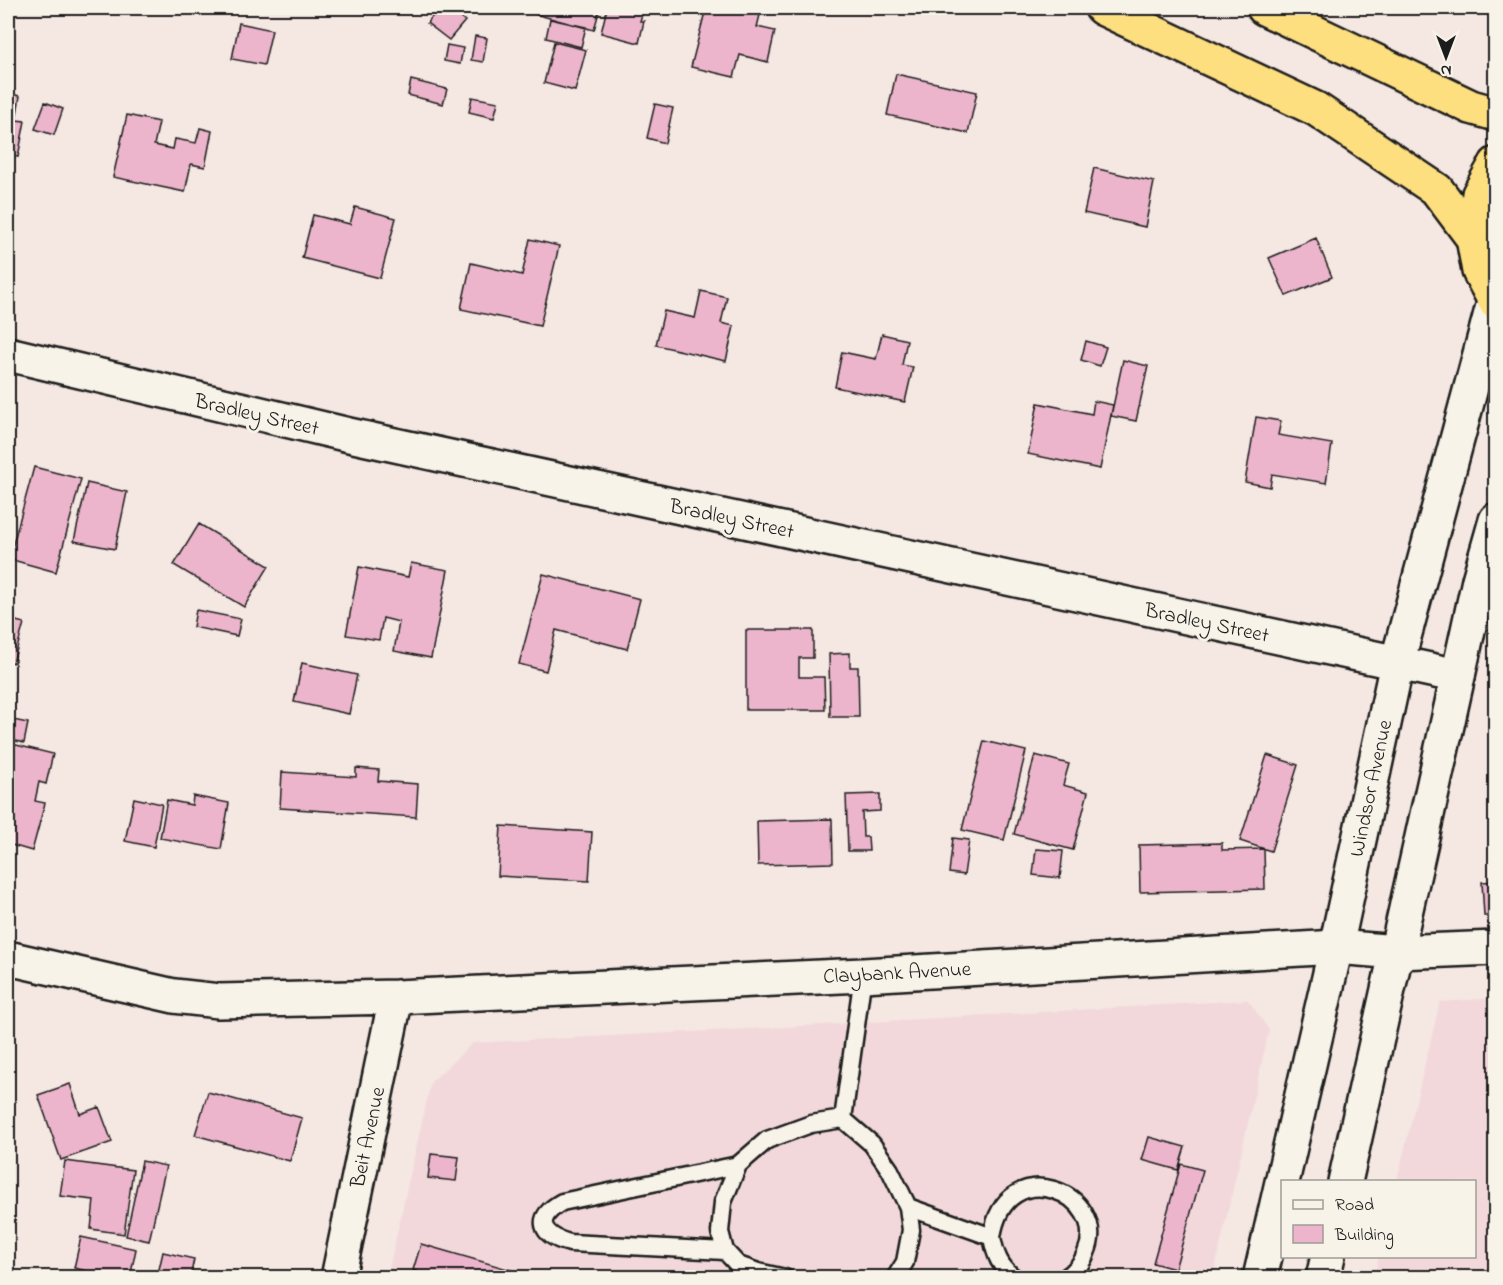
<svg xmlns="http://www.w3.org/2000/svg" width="1503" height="1285" viewBox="0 0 1503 1285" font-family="'Indie Flower',sans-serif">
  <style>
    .built { fill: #f2d8db }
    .building { fill: #ecb5cc; stroke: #1c1c1c; stroke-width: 1.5 }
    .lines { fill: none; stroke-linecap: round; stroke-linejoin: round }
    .service-casing { stroke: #1c1c1c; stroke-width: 21 }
    .minor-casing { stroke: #1c1c1c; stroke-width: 38 }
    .secondary-casing { stroke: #1c1c1c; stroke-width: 38 }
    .trunk-casing { stroke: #1c1c1c; stroke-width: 38 }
    .service { stroke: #f7f3e8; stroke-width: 16 }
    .minor { stroke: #f7f3e8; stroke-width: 33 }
    .secondary { stroke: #f7f3e8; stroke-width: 33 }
    .trunk { stroke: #fddf80; stroke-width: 33 }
    .labels { text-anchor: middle; stroke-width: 6; stroke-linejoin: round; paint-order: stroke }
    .street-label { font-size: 21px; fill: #1c1c1c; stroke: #f7f3e8 }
  </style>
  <rect width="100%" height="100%" fill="#f5e7e2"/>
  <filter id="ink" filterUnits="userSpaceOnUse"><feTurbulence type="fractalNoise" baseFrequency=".0167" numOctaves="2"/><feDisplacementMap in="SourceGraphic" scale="12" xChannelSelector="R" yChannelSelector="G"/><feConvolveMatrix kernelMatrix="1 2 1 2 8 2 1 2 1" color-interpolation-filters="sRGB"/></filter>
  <g filter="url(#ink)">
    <!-- built -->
    <path class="built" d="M1495,998V1277H1374L1379,1257L1474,1256V1182L1397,1181L1440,1002Z
      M1248,1000L1269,1030L1213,1277L387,1278L431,1082L473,1043L750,1029Z"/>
    <!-- building -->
    <path class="building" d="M438,8H456L453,11L465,21L449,40L427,23L439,8Z
      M521,8H600L594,30L520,10Z
      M607,8H644L640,21H644L639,43L601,33Z
      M706,8H739L738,10L760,15L757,27L775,31L768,62L740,55L734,77L691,67Z
      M550,19L586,27L581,47L546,38Z
      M239,23L272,30L264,65L232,59Z
      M475,36L487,38L483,62L471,60Z
      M554,42L586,50L575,91L544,83Z
      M447,45L463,48L460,64L444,61Z
      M896,74L977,92L968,133L887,115Z
      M411,80L447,89L443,104L408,95Z
      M8,93L20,96L16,120L25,121L18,157L8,155Z
      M472,97L498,102L494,118L469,112Z
      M45,102L63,109L54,135L35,129Z
      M655,104L673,108L665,143L647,138Z
      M127,115L159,122L154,145L173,149L175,139L196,143L200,128L212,131L205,167L191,164L185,192L113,177Z
      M1094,168L1154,182L1145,227L1084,213Z
      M355,207L396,218L380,278L302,258L313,215L350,224Z
      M1316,238L1332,277L1286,296L1269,258Z
      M530,239L559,246L540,326L461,309L471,263L522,275Z
      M701,291L727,297L721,323L734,326L726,361L656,345L664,311L695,318Z
      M882,334L907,340L902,365L913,367L905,402L835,387L842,352L876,359Z
      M1086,341L1106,347L1100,366L1081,360Z
      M1123,360L1148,366L1136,421L1111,416Z
      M1094,401L1113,405L1100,469L1028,454L1038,403L1092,414Z
      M1256,417L1281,421L1278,435L1332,444L1326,483L1272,474L1270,487L1245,482Z
      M34,467L81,479L56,572L9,559Z
      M87,483L127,492L115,549L74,541Z
      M199,524L269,566L244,607L174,565Z
      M411,563L448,570L431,658L394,651L399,622L383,618L379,640L346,635L359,567L408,577Z
      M543,574L640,599L627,649L556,630L546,671L519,664Z
      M196,610L241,619L237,636L193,627Z
      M8,619L24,623L13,663L8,661Z
      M746,630H813V658H799V677H824L825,710H746Z
      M850,653V667H858L859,717H830L829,654Z
      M302,663L357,675L349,714L294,702Z
      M8,719L28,723L24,743L8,739Z
      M984,741L1026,751L1004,840L962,830Z
      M8,743L53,754L46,784L39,782L35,801L45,803L32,851L8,844Z
      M1035,755L1069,764L1063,785L1088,792L1073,850L1014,834Z
      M1267,755L1298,765L1271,851L1240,841Z
      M356,768L379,770L378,781L418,784L416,817L280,808L282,772L356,777Z
      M880,794V811L862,812L863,837H868L869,851H848L846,795Z
      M193,796L229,803L221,849L160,838L167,800L192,805Z
      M134,798L162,804L154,847L125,841Z
      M832,819L833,863L758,865L757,821Z
      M501,826L592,832L589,881L498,876Z
      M953,838L969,840L964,875L949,873Z
      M1222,843V850L1264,849L1265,889L1140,892L1139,845Z
      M1036,849L1063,851L1060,878L1033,875Z
      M1496,881V916H1484L1482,882Z
      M70,1084L80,1114L99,1107L112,1142L61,1160L38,1095Z
      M208,1092L302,1118L290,1161L195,1135Z
      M1149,1137L1185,1147L1178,1170L1142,1160Z
      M431,1154L459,1157L456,1181L428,1178Z
      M65,1161L133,1170L124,1234L91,1229L94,1200L60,1196Z
      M142,1161L166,1166L149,1241L126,1236Z
      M1181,1164L1203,1170L1175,1269L1153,1263Z
      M81,1237L136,1249L130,1278H118L74,1268Z
      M421,1244L518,1272L516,1278H438L413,1270Z
      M163,1252L194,1259L190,1278H157Z"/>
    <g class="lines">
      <defs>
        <path id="service" d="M843,1119L863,975
          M908,1207L992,1237C995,1254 1000,1268 1015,1278
          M992,1237C1005,1149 1112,1194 1086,1253C1082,1263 1075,1272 1065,1278
          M725,1251L570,1243C541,1236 533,1218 562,1202L738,1165
          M785,1278L758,1272L738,1265L725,1251L720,1232L723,1202L738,1165L767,1140L811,1124L843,1119L872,1144L890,1170L908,1207L911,1230L905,1262L895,1278"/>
        <path id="minor" d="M8,354L349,435L1458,676
          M8,958L174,996L219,1001L396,997L863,975L1336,947L1397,952L1496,948
          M338,1278L396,997"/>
        <path id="secondary" d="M1345,1182L1458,676L1479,580L1496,520
          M1260,1278L1336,947L1397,663L1494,302
          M1323,1278L1328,1256"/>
        <path id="trunk" d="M1102,8L1316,109L1437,190L1473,238
          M1264,8L1471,107L1496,114
          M1496,164L1479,194L1473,238L1479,271L1496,303"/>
      </defs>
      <!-- service casing -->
      <use href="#service" class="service-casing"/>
      <!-- minor casing -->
      <use href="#minor" class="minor-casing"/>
      <!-- secondary casing -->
      <use href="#secondary" class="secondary-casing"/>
      <!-- trunk casing -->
      <use href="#trunk" class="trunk-casing"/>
      <!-- service -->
      <use href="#service" class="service"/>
      <!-- minor -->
      <use href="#minor" class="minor"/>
      <!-- secondary -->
      <use href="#secondary" class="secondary"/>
      <!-- trunk -->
      <use href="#trunk" class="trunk"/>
    </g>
  </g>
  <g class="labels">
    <!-- street labels -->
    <g class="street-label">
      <text transform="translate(257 414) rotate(13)" y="7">Bradley Street</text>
      <text transform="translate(732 518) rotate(12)" y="7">Bradley Street</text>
      <text transform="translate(1207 622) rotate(12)" y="7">Bradley Street</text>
      <text transform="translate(1370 788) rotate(-78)" y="7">Windsor Avenue</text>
      <text transform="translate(897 972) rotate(-3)" y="7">Claybank Avenue</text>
      <text transform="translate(367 1137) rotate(-78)" y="7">Beit Avenue</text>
    </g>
  </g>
  <!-- margin -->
  <rect width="1503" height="1285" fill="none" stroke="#f7f3e8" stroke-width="30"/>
  <rect x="15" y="15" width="1473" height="1255" fill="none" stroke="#1c1c1c" stroke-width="2" filter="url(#ink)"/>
  <!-- legend -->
  <rect x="1281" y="1180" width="195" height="78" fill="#f7f3e8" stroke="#9f9d96" stroke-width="1.5"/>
  <rect x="1293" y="1200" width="30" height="9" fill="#f7f3e8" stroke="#9f9d96" stroke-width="1.5"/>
  <text x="1335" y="1210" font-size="18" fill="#1c1c1c">Road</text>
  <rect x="1293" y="1225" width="30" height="18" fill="#ecb5cc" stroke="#9f9d96" stroke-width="1.5"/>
  <text x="1335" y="1240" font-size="18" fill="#1c1c1c">Building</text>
  <!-- north arrow -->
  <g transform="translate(1446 57) rotate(180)" stroke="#f7f3e8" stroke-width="4.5" paint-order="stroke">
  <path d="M0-4.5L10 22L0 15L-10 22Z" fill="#1c1c1c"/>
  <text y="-9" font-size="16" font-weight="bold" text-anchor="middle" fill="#1c1c1c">N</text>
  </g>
</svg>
